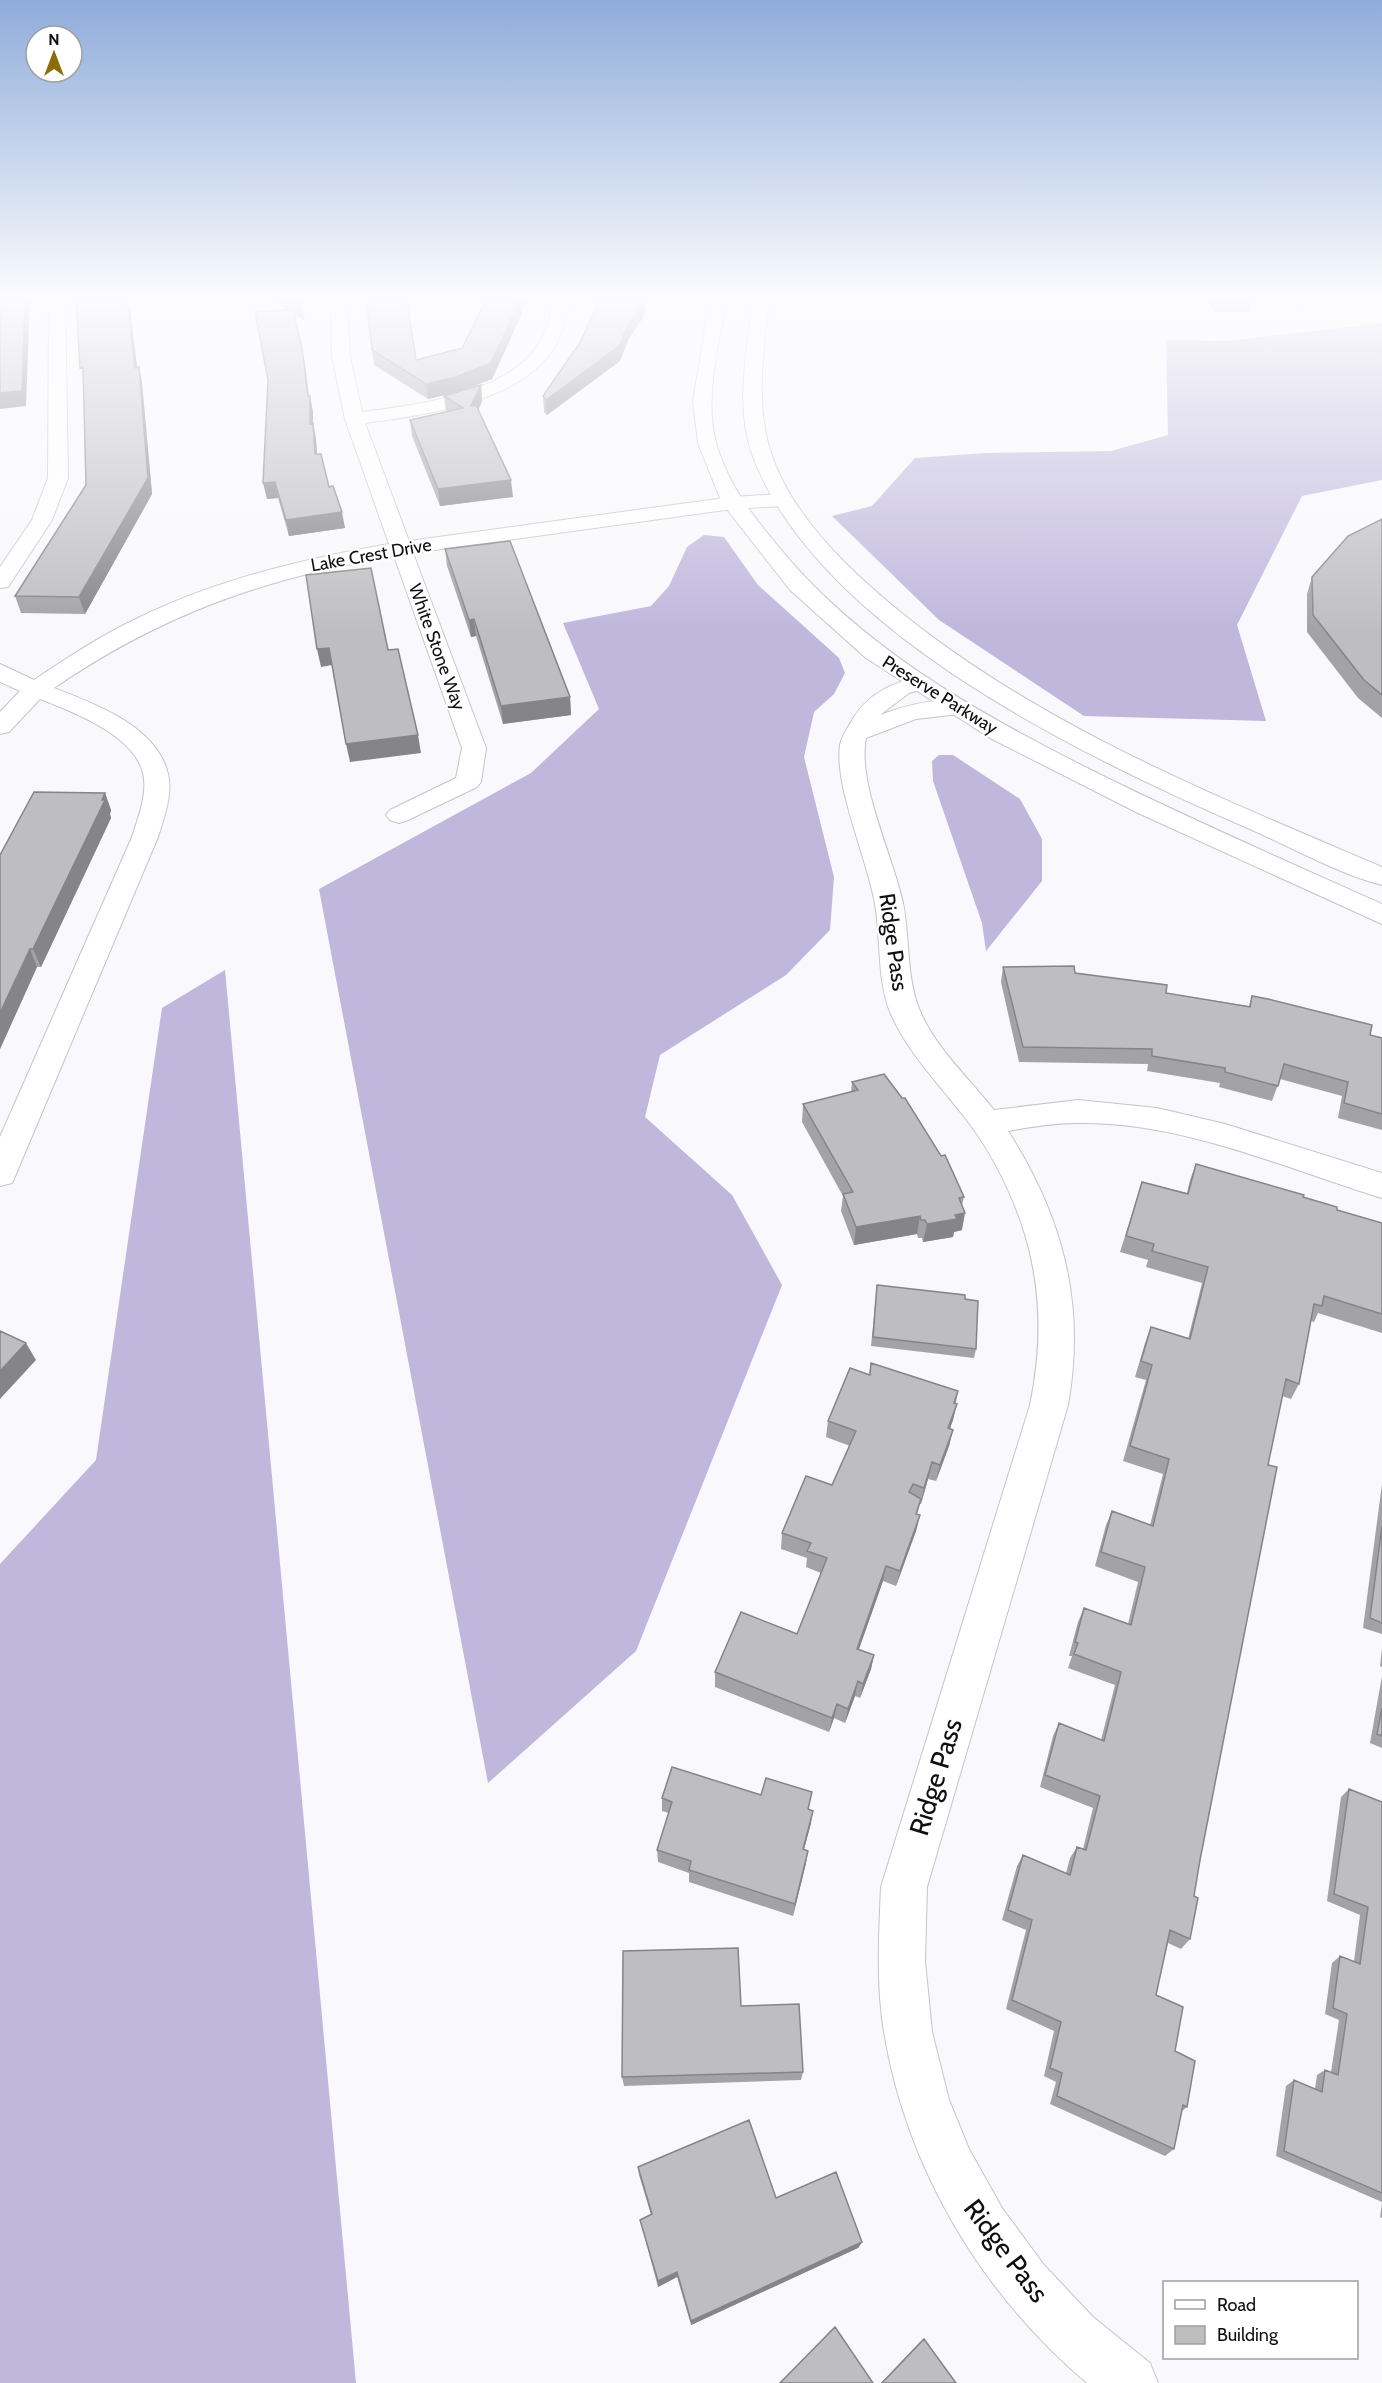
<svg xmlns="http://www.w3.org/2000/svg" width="1382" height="2383" viewBox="0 0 1382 2383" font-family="Cabin,sans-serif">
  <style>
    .forest { fill: #bfb7dc }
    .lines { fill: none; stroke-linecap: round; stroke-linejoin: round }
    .minor-casing { stroke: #c5c4c8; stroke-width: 2 }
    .tertiary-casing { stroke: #c5c4c8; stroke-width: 2 }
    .minor { fill: #fff; fill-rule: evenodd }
    .tertiary { fill: #fff; fill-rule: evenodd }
    .wall { fill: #a3a3a5 }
    .shaded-wall { fill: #858486 }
    .building { fill: #bebdc0; stroke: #858486; stroke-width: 1.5 }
    .labels { text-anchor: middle; stroke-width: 4.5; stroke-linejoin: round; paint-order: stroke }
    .far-street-label { font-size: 18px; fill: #0f0f10; stroke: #fff }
    .street-label { font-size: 22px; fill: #0f0f10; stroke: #fff }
    .near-street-label { font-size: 27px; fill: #0f0f10; stroke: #fff }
  </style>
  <rect width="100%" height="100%" fill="#f9f8fc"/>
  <!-- forest -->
  <path class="forest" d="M1382,323V480L1302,496L1237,625L1266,721L1084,716L939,620L832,516L872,506L915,458L985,453L1111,451L1168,435L1166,340L1228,341Z
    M704,535L724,537L758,585L839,658L845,673L834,694L814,712L804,757L834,877L830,930L786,975L660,1055L645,1117L732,1195L782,1285L636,1651L488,1783L319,889L531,773L599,709L563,623L651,606L669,586L687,547Z
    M939,755H953L1020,799L1042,839V881L986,951L982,923L933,781L932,761Z
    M225,970L356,2383H0V1564L96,1460L162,1008Z"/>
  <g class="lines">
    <defs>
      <path id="minor" d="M49,300H65L68,478L52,520L8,587L0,588V567L32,520L48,478Z
        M331,300H347L350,356L362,412C416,405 507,394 539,344C547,331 550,315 555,300H571C566,316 563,334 554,348C519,403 424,415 365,423L409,541L732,497L783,494L790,496L793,500L790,504L783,506L732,509L413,553L486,748L481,782L477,787L408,820L399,823L390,820L386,815L390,810L456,778L462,748L394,556C265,578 162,614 54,688C95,704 157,726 168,774C173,794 164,818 158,837L16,1174L12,1183L0,1186V1137L132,837C138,818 148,794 143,773C134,735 73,712 40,699L9,732L0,734V712L20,691L0,682V664L34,680C67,658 100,636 136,619C215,580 303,559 389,544L345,419L332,356Z
        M1290,300H1307L1309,304L1301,309L1295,307Z
        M921,676L929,678L933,683L929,688L909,693L880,715C907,705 939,696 967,703L971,708L967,713L916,719L866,738C857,784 893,856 903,903C910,938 906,978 920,1011C936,1049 970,1079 994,1110L1078,1100L1157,1108L1225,1124L1382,1173V1198C1284,1168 1182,1121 1076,1123C1053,1123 1031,1127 1008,1131C1063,1217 1086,1304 1068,1405L927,1887L925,1961L932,2032L949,2100L969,2149L1002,2208L1044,2265L1093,2317L1150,2363L1158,2383H1087C982,2294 907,2170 884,2032C876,1984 879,1936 881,1887L1030,1405C1043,1343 1042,1283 1021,1222C1008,1185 990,1150 966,1119C940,1085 907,1052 890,1012C877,979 881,939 875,904C868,861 834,786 840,745C842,735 849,726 854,717C870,692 893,683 921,676Z"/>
      <path id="tertiary" d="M710,300H726C719,347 703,400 717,446C730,487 750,512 777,545C859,646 974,711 1089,769C1185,817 1284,860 1382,904V924L1138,813L990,738L866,658L790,590L722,503L698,443L693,401Z
        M753,300H769C764,349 755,402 770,450C790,513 843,564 893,606C1037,725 1211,794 1382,867V885C1339,874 1293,848 1252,830C1089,759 817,632 752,454C735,406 747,350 753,300Z"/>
    </defs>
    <!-- minor casing -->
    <use href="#minor" class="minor-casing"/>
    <!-- tertiary casing -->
    <use href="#tertiary" class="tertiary-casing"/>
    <!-- minor -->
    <use href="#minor" class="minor"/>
    <!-- tertiary -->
    <use href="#tertiary" class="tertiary"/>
  </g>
  <!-- wall -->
  <path class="wall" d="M76,300H129L137,368L139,367L142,383L152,494L85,614L21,613L15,596L86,485L83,378Z
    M273,300H301L305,321L294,314L305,363L309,396H310L313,412V423L316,439L317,454L345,528L289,536L278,498L267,499L287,309Z
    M486,300H526L519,320L492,379L461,391L481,385L482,401L478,410L513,497L440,506L412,436L410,420L446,412L444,396L453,393L428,399L374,365L372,350L416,360L462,348Z
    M596,300H645L644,316L628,340L620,361L547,415L544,412L543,396L581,341L596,306Z
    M1207,300H1251L1248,312H1214Z
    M1382,519V718L1358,698L1307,632V594L1312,577Z
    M445,549L570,697L571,715L503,724L476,636L471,637L447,566Z
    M105,793L111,810L110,814L111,818L41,967H37L0,1049V855Z
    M1003,967L1075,973L1166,993L1249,1006L1252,996L1370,1035L1382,1038V1130L1338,1118L1342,1096L1280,1079L1272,1101L1219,1087L1220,1083L1147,1071L1148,1064L1019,1062L1001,982Z
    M852,1082L964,1197L962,1205V1230L954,1232L953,1237L923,1242L922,1238H918L917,1234L854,1245L841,1211L843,1196L802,1122L803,1104L851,1092Z
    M1196,1164L1303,1197L1337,1210L1382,1223V1333L1318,1313L1314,1322L1311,1321L1299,1384L1291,1399L1282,1396L1268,1465L1200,1860L1194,1896L1190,1939L1181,1949L1168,1943L1156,1995L1175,2051L1187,2107L1182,2111L1174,2149L1165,2156L1050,2104L1056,2082L1044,2076L1054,2031L1006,2009L1026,1930L1002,1920L1017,1866L1023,1855L1066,1873L1070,1858L1077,1847L1083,1849L1093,1808L1040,1787L1053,1736L1059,1723L1101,1740L1115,1685L1068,1668L1072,1656H1069L1078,1622L1084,1608L1128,1624L1138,1582L1095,1566L1106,1525L1112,1511L1150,1525L1163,1474L1123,1461L1146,1380L1135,1377L1145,1343L1151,1327L1188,1339L1202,1283L1146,1267L1148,1260L1120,1252L1142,1182L1187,1193L1190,1180Z
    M877,1285L965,1299L976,1349L974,1358L871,1346Z
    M871,1363L958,1391L953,1420L950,1428L953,1430L949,1446L936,1481L928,1479L921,1504H920L917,1514L920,1515L916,1531L896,1586L883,1581L859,1649L874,1655L871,1669L860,1698L855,1696L845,1723L834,1718L829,1732L715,1687V1672L797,1634L821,1573L806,1567L807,1558L781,1549L782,1533L832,1485L850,1446L826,1437L828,1421L869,1374Z
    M1382,1484V1634L1363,1628Z
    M1382,1648V1667L1380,1666Z
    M1382,1676V1748L1370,1743Z
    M1349,1789L1382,1802V2202L1276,2156L1286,2086L1294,2080L1315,2089L1317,2075L1325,2070L1331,2072L1339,2020L1325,2014L1332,1963L1340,1956L1354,1961L1360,1915L1327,1901L1341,1797Z
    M662,1798L809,1809L811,1823L804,1849L806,1863L793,1916L689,1882V1873L658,1862L657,1850L669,1813L662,1811Z
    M741,2006L803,2072L801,2080L624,2086L622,2077Z
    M638,2167L776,2198L862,2242L858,2248L691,2325L677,2277L658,2287L640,2220L651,2215L639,2175Z
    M1382,2203V2218L1380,2217Z
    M924,2339L956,2383H881L919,2343Z"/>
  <!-- shaded-wall -->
  <path class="shaded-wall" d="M25,300H30L26,406L0,409V393Z
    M127,300H129L139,383L135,368Z
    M520,300H526L519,320L492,379L458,392L428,399L426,384Z
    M643,300H645L644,316L628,340L620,361L547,415L546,400L628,325Z
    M302,348L310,408V396L313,412V440L310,424Z
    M139,367L142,383L152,494L85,614L79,597Z
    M481,385L482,401L473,422L471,406Z
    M313,423L316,439L318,470L315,454Z
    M511,480L513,497L440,506L438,489Z
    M275,482L278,498L267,499L263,483Z
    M342,512L345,528L289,536L286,520Z
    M474,619L476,636L471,637L469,620Z
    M329,648L332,665L321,667L317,649Z
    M570,697L571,715L503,724L501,706Z
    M418,735L421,753L350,762L346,744Z
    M105,793L111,810L110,814L111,818L41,967L33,949Z
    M30,949L37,967L0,1049V1013Z
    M965,1213L962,1230L954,1232L953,1237L923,1242L927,1224L955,1215Z
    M920,1216L917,1234L854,1245L856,1227Z
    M26,1343L36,1360L0,1399V1371Z
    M957,1404L953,1420L944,1444L948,1428Z
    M953,1430L949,1446L936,1481L940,1465Z
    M932,1462L928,1479L921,1504L924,1488Z
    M920,1515L916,1531L896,1586L900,1571Z
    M886,1566L883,1581L854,1663L857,1649Z
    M874,1655L871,1669L860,1698L863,1684Z
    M858,1681L855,1696L845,1723L848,1709Z
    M837,1704L834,1718L829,1732L832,1718Z
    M813,1811L811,1823L801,1861L803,1849Z
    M808,1851L806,1863L793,1916L795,1904Z
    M862,2242L858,2248L691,2325V2321Z
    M677,2272V2277L658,2287V2281Z"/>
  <!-- building -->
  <path class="building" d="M0,300H25L22,391L0,393Z
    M76,300H127L135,368L139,367L148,478L79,597L15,596L86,485L83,367L80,368Z
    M293,300H301L302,306Z
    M368,300H407L416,360L462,348L486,300H520L491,363L456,377L426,384L372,350L367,307Z
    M599,300H643L628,325L619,346L546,400L543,396L581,341Z
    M293,309L302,348L308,396H310V424L313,423L315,454H321L329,487L333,486L342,512L286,520L275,482L263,483L268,380L255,312Z
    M481,385L471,406L476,405L511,480L438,489L410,420L463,408L444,396Z
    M1382,519V695L1364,680L1313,615L1312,577L1348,536Z
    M510,541L570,697L501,706L474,619L469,620L445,549Z
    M371,568L388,650L398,649L418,735L346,744L329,648L317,649L306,575Z
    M34,792L105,793L102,800H105L33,949H30L0,1013V855Z
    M1074,966L1075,973L1167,985L1166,993L1250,1007L1252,996L1268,999L1372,1025L1370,1035L1382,1038V1114L1344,1103L1348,1082L1284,1064L1278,1086L1225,1072V1068L1152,1056V1049L1023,1047L1003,967Z
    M884,1074L902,1098H905L941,1156L945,1155L964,1197L959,1198L965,1213L955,1215L957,1219L927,1224L925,1220H921L920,1216L856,1227L843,1194L853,1192L803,1104L858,1090L852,1082Z
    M1196,1164L1304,1195L1303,1197L1337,1207V1210L1382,1223V1314L1324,1296L1322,1306L1314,1304L1299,1384L1286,1379L1268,1465L1277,1467L1200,1860L1194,1896L1198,1898L1190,1939L1170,1930L1156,1995L1183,2007L1175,2051L1195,2061L1187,2107L1183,2105L1174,2149L1057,2096L1062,2073L1050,2068L1061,2022L1012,2000L1032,1920L1008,1910L1023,1855L1070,1875L1077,1847L1086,1850L1100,1796L1045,1775L1059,1723L1104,1741L1121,1672L1074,1654L1078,1643L1075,1642L1084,1608L1131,1625L1145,1567L1101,1552L1112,1511L1153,1526L1169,1459L1130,1446L1152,1365L1141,1361L1151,1327L1190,1339L1208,1267L1152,1251L1154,1244L1126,1236L1142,1182L1188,1194Z
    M877,1285L965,1295V1299L978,1301L976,1349L873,1337Z
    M0,1331L26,1343L0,1371Z
    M871,1363L958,1391L954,1403L957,1404L948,1428L953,1430L940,1465L932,1462L924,1488L913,1484L909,1492L921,1499L916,1514L920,1515L900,1571L886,1566L857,1649L874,1655L863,1684L858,1681L848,1709L837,1704L832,1718L715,1672L741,1612L797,1634L827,1558L807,1551L811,1543L782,1533L806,1476L832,1485L856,1431L828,1421L850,1368L870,1375Z
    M1382,1526V1623L1370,1618Z
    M1382,1708V1736L1377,1734Z
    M672,1767L761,1795L766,1778L812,1792L808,1809L813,1811L803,1849L808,1851L795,1904L689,1870L691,1861L657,1850L672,1802L662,1798Z
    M1349,1789L1382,1802V2193L1284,2151L1294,2080L1322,2092L1325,2070L1338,2075L1347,2014L1333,2008L1340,1956L1360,1964L1368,1907L1334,1894Z
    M738,1948L741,2006L799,2004L803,2072L622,2077L623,1951Z
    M749,2120L776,2198L836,2172L862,2242L691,2321L677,2272L658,2281L640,2220L652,2214L638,2167Z
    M835,2327L873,2383H780Z
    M924,2339L956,2383H882Z"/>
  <!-- sky -->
  <linearGradient id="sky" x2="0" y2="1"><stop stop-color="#8facda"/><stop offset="0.47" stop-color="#fcfcfe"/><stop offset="1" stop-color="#fcfcfe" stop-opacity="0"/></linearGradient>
  <rect width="1382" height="634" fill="url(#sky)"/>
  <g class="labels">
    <!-- far-street labels -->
    <g class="far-street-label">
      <text transform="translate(371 555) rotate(-10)" y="6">Lake Crest Drive</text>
      <text transform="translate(437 647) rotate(70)" y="6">White Stone Way</text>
      <text transform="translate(940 695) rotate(32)" y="6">Preserve Parkway</text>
    </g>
    <!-- street labels -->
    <g class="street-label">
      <text transform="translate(894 942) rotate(82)" y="8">Ridge Pass</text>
    </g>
    <!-- near-street labels -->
    <g class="near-street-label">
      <text transform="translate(936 1777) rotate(-73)" y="9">Ridge Pass</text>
      <text transform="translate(1006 2251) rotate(53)" y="9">Ridge Pass</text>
    </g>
  </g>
  <!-- legend -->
  <rect x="1163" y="2281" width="195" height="78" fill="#ffffff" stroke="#9f9f9f" stroke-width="1.5"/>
  <rect x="1175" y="2300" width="30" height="9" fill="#ffffff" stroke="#9f9f9f" stroke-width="1.5"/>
  <text x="1217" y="2311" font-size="18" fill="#0f0f10">Road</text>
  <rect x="1175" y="2326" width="30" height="18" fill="#bebdc0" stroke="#9f9f9f" stroke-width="1.5"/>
  <text x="1217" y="2341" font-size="18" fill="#0f0f10">Building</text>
  <!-- north arrow -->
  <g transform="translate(54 54)"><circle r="28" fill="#ffffff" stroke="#9f9f9f" stroke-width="1.5"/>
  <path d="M0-4.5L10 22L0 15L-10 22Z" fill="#8c6b0c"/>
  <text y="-9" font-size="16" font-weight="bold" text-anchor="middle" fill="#0f0f10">N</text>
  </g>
</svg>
